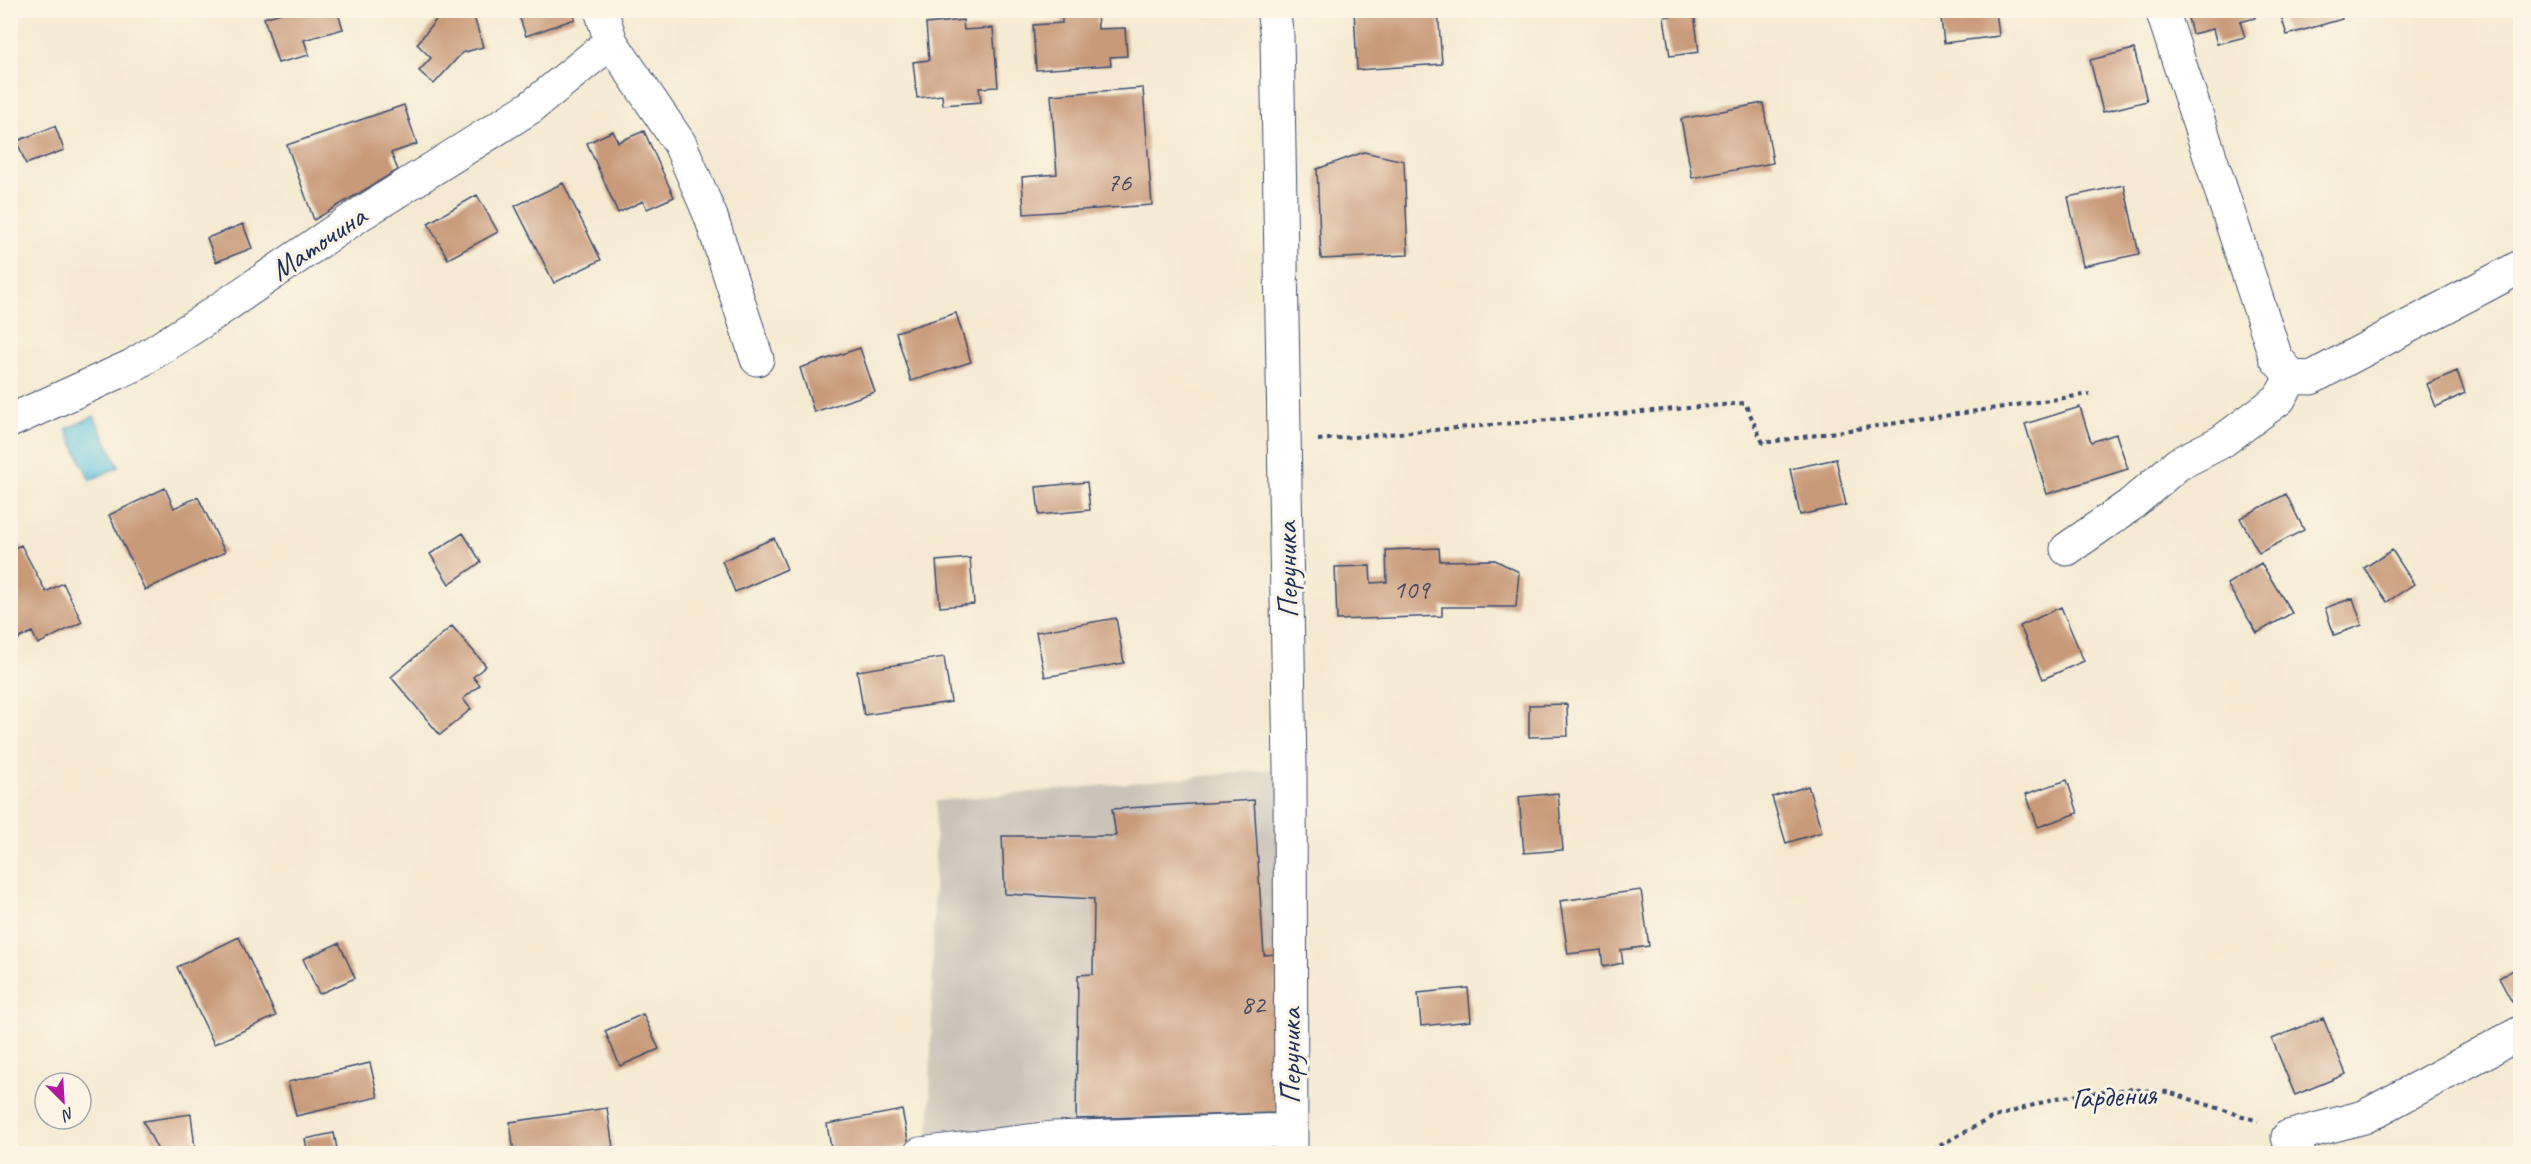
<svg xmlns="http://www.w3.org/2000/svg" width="2531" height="1164" viewBox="0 0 2531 1164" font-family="Caveat,sans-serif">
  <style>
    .industrial { fill: #cbc2b8 }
    .water { fill: #60c3de; stroke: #3e799e; stroke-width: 1.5 }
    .building { fill: #c89a79 }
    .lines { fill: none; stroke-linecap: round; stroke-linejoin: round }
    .minor-casing { stroke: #3c4b6f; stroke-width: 35 }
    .path { stroke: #3c4b6f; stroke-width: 4; stroke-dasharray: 4.5 4.5; stroke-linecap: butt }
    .minor { stroke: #fff; stroke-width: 33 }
    .labels { text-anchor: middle; stroke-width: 6; stroke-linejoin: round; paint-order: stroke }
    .number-label { font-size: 27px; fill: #464a65 }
    .street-label { font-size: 30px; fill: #1b2f5e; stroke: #fcf5e5 }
  </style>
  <rect width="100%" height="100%" fill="#fcf5e5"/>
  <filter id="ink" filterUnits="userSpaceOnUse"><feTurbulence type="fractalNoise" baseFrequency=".0167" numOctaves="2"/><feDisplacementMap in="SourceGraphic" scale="12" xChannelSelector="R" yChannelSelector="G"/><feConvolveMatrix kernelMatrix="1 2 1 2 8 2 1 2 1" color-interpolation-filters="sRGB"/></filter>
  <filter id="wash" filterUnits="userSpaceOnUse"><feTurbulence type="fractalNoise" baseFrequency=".008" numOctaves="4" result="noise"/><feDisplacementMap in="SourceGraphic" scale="24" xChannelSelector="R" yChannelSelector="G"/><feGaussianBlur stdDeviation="1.35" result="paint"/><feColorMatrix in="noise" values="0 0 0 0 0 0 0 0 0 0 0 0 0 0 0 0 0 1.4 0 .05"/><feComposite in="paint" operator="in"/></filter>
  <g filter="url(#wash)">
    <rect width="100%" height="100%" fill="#f5ead1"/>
    <!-- industrial -->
    <path class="industrial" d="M1290,768V1130L929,1151L936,801Z"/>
    <!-- water -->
    <path class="water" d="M94,416L119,467L90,480L66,429Z"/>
    <g id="blocks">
      <!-- building -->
      <path class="building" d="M291,10H337L343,29L304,40L309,55L278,63L264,18Z
        M472,10L483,47L462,53L434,84L419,71L431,58L417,44L443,11Z
        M517,10H572L575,19L526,36Z
        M1097,10L1098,29L1125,28L1127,56L1110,57L1111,65L1036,70L1033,25L1062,23V12Z
        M1354,10H1438L1442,64L1357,70Z
        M1940,10H1996L1999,36L1944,43Z
        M2186,10H2253L2255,18L2240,22L2245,37L2217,44L2213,29L2192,34Z
        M2279,10H2339L2342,19L2287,35Z
        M1694,12L1699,52L1670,56L1664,17Z
        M963,20L964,30L993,28L998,87L979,88L981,102L943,105L942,95L917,98L913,62L929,60L926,24Z
        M2134,49L2147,101L2103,112L2090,60Z
        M1143,88L1152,205L1024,214L1022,177L1057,174L1051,95Z
        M1763,103L1773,163L1692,178L1681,119Z
        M404,105L417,144L391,153L398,170L314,220L287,145Z
        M55,126L64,150L26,164L17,141Z
        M613,131L618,142L644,131L674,197L647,209L643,201L618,213L587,143Z
        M1364,152L1404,161L1408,255L1321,259L1317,169Z
        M563,183L601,260L554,283L515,206Z
        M2124,185L2139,254L2083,266L2068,197Z
        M477,195L498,232L448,259L428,223Z
        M243,224L252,248L216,262L207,238Z
        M956,313L971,362L911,381L896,332Z
        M860,348L875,392L814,412L800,368Z
        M2457,371L2465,393L2436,407L2427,384Z
        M2080,407L2091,442L2116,434L2128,469L2047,494L2025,424Z
        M1836,459L1846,505L1800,515L1790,469Z
        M1087,482L1090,510L1039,515L1036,487Z
        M165,488L174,508L198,497L225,552L145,590L109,515Z
        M2286,494L2304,530L2259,553L2240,518Z
        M463,533L481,562L449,584L430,554Z
        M774,538L787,569L735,592L722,561Z
        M21,545L46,592L63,583L82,622L38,644L32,632L10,643V550Z
        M1439,548L1440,561L1495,560L1519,572L1516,607H1442V616L1337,620L1335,567L1370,566L1371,583L1387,582L1386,550Z
        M2392,550L2414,584L2387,602L2364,568Z
        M970,558L974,604L940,607L936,561Z
        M2261,563L2292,613L2257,633L2227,584Z
        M2353,598L2362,625L2334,635L2325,608Z
        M2061,607L2084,661L2043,679L2020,626Z
        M1116,618L1124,663L1045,677L1036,632Z
        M452,626L486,666L473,677L480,685L463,699L471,709L440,735L391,677Z
        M944,657L951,702L864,715L857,671Z
        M1567,704L1568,736L1529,737V705Z
        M2067,780L2078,813L2038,827L2026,794Z
        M1808,786L1822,832L1786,843L1772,797Z
        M1558,793L1563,850L1524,853L1519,797Z
        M1254,800L1264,955L1277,954L1276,1113L1076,1119L1078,975L1093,974L1094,899L1005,894L1002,836H1116L1112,809Z
        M1641,890L1649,946L1621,950L1623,963L1603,967L1601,950L1568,954L1560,901Z
        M239,937L276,1016L214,1044L177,967Z
        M339,943L355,978L319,994L303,959Z
        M2520,966V998L2512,1002L2499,978Z
        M1468,988L1471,1021L1421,1026L1418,993Z
        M643,1014L659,1049L620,1066L605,1031Z
        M2323,1018L2346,1074L2295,1095L2272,1039Z
        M370,1063L378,1097L296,1116L288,1082Z
        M607,1108L614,1154H514L510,1122Z
        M902,1110L909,1145L863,1154H832L827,1124Z
        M191,1114L195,1148L160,1154L143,1121Z
        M334,1133L338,1154H308L305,1139Z"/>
    </g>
  </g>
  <g filter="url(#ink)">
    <use href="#blocks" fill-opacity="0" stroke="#3c4b6f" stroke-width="1.5"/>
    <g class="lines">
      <defs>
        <path id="minor" d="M601,10L611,42L680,144L711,217L757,359
          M1273,10L1277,36L1290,768L1291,1154
          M2162,10L2276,358L2292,377L2311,378L2520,267
          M10,421L132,366L201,322L359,215L531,107L611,42
          M2067,549L2129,506L2178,464L2221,442L2279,399L2292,377
          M920,1154L1053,1138L1290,1130
          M2299,1154L2288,1137L2364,1117L2520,1033"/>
      </defs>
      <!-- minor casing -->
      <use href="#minor" class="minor-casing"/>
      <!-- path -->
      <path class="path" d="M1318,440L1745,403L1763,443L2090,394
        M1924,1154L1989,1119L2056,1098L2128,1089L2168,1092L2258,1121"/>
      <!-- minor -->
      <use href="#minor" class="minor"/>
    </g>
  </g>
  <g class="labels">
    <!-- number labels -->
    <g class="number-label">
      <text x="1119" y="191">76</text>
      <text x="1411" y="598">109</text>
      <text x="1253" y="1013">82</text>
    </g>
    <!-- street labels -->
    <g class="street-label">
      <text transform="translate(318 243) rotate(-34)" y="10">Маточина</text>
      <text transform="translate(1287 570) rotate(-91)" y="10">Перуника</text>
      <text transform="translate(1290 1056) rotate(-90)" y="10">Перуника</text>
      <text transform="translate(2114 1096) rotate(-3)" y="10">Гардения</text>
    </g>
  </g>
  <!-- margin -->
  <rect width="2531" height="1164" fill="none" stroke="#fcf5e5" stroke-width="36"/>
  <!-- north arrow -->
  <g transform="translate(63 1101) rotate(156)"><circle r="28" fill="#fcf5e5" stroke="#a2a6af" stroke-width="1.5"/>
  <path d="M0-4.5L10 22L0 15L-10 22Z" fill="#b5179e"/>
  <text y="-9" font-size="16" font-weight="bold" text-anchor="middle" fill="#1b2f5e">N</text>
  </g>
</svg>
